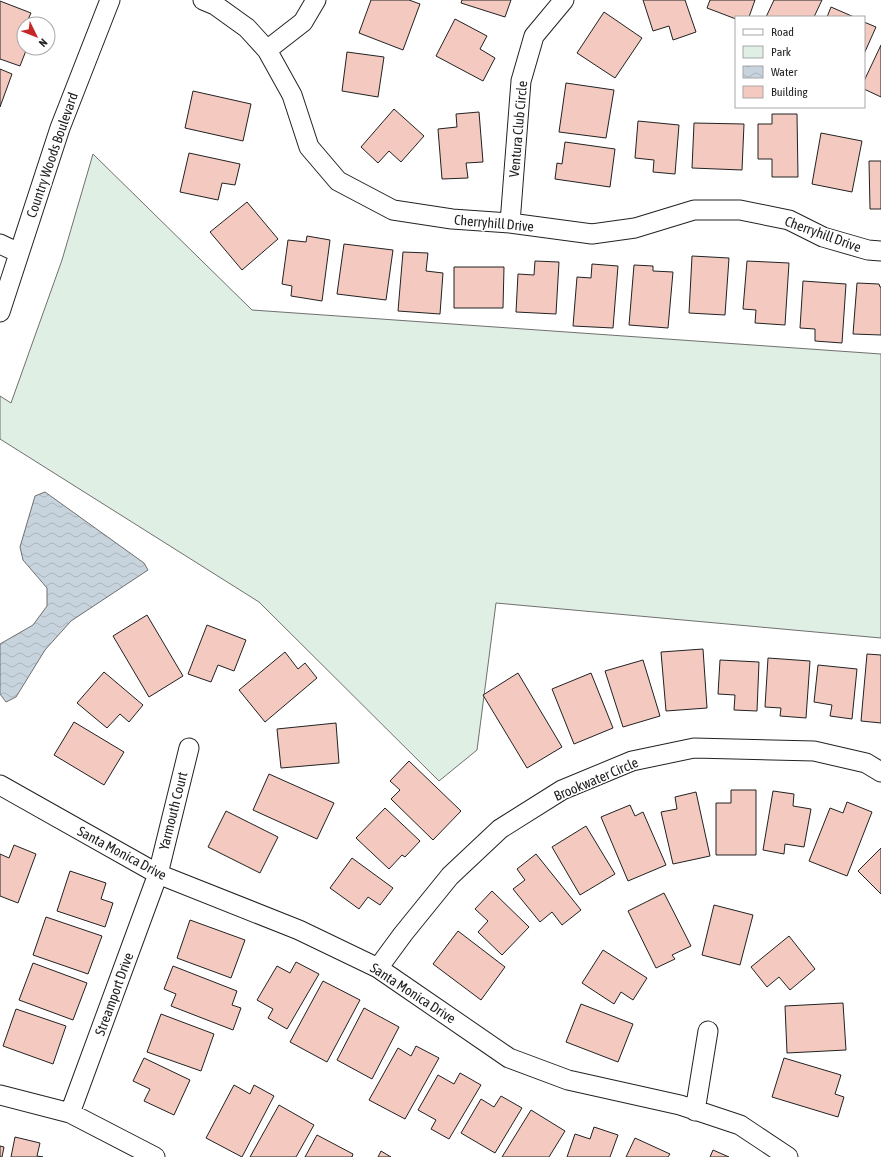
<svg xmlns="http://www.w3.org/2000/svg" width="881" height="1157" viewBox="0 0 881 1157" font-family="'Asap Condensed',sans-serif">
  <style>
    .green { fill: #e0efe3; stroke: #6f6f6f }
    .water { fill: url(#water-waves); stroke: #6f6f6f }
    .building { fill: #f3c9c0; stroke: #222 }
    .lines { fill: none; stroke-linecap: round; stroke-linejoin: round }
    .street-casing { stroke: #222; stroke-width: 21 }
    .street { stroke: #fff; stroke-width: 19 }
    .labels { text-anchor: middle; stroke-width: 3; stroke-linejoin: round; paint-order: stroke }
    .street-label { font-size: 14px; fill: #222; stroke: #fff }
  </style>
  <defs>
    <pattern id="water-waves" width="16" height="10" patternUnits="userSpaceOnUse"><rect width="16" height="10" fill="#c7d3dd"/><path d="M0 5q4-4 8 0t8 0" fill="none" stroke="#abb5bd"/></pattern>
  </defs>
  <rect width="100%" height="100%" fill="#fff"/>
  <!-- green -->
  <path class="green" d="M93,154L252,310L881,354V638L496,603L477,750L439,781L259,602L0,439V396L11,403L62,260Z"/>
  <!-- water -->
  <path class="water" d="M45,492L144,563L148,570L71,621L45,650L16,697L6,702L0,694V644L33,625L47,606V588L23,560L20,547L35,496Z"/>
  <!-- building -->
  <path class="building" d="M371,0H409L420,4L403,50L359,33Z
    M462,0H511L505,17L461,3Z
    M643,0H685L696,32L673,40L669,26L653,31Z
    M710,0H755L749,17H736V19L707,8Z
    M774,0H822L814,17H766Z
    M0,1L31,13L26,24H24V48H27L20,66L0,59Z
    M831,7L854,17H827Z
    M604,12L642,38L615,78L577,53Z
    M455,19L487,36L480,49L495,58L483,81L436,56Z
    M864,22L876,27L864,54Z
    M881,45V97L864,89V81Z
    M347,52L384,57L378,97L342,91Z
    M0,69L12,74L0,107Z
    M566,83L614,90L606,138L559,132Z
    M193,91L251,104L243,141L185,128Z
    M394,109L424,136L401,162L389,151L378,163L361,147Z
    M479,112L483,162L466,163L468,178L442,179L438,129L457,127L456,114Z
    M772,114H797L798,177H772V159H758V124H772Z
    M638,121L679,125L675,174L653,172L654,160L635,158Z
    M694,123L744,124L742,170L692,168Z
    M821,133L862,141L852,192L812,184Z
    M565,142L615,149L610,187L555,179L557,163L562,164Z
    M189,153L240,164L235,185L222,183L218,200L180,192Z
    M869,161H881V209H870Z
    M247,202L278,239L242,270L210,232Z
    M307,236L330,240L322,301L291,296L292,286L282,284L288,240L306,242Z
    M344,244L393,250L386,300L337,294Z
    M403,252L428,253L426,271L443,273L440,314L398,311Z
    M692,256L729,258L725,315L689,313Z
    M535,261L559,262L556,314L516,312L518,274L534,275Z
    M747,261L789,263L785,325L755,323L756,310L743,309Z
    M592,264L618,266L613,328L573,326L577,277L591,278Z
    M634,265L653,266V271L673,272L668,328L629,325Z
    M454,267H504L503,308H454Z
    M803,281L846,284L842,343L815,341V329L800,328Z
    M857,283L879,284L880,287H881V335L853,334Z
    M147,615L183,676L149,697L113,636Z
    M207,625L246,640L234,671L218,665L211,682L188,674Z
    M703,649L707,708L666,711L661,652Z
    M285,652L298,669L305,663L317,678L265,722L239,690Z
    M867,654L881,655V723L861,721Z
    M768,658L810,661L806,718L780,716L781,708L765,707Z
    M643,660L660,716L623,727L605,671Z
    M720,660L759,662L757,711L734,710L735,695L718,694Z
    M818,665L857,669L852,719L830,716L832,705L814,702Z
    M104,672L143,705L129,722L120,714L107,728L77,703Z
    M518,673L562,747L527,768L483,695Z
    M591,673L613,728L574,744L552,689Z
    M74,722L124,752L104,785L54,755Z
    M336,723L339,763L281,768L277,729Z
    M409,761L461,811L433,840L391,799L400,790L390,781Z
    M269,774L334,803L317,839L253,810Z
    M731,790H756V855H716V803H731Z
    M773,791L794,794L793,806L811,809L804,847L785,844L784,854L763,850Z
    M696,792L710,856L673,864L661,812L677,809L675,797Z
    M847,802L872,812L847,876L809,861L830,808L843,813Z
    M630,805L635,816L643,812L666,865L628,881L601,817Z
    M385,808L420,841L405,857L402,855L389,869L356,838Z
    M226,811L278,837L260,873L208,847Z
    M586,826L615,874L580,895L552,847Z
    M14,845L36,854L18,903L0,896V854L9,858Z
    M881,848V894L858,871Z
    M536,854L581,910L562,925L552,912L540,922L513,889L525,880L517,869Z
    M352,858L393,888L380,905L368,897L359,909L330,888Z
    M70,871L106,883L101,899L113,903L105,927L57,911Z
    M492,891L529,927L502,955L478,932L488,921L475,909Z
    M664,893L691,946L672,955L675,959L656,968L628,911Z
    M714,905L753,915L740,965L702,955Z
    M46,917L102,936L88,974L33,955Z
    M190,920L245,940L231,978L177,958Z
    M458,931L505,967L481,1000L433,964Z
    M789,936L815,969L790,990L779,977L767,987L751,967Z
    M603,950L647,978L633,1000L621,992L614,1004L582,983Z
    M296,962L319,974L287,1029L268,1018L273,1009L257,1000L277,966L290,973Z
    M33,963L87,983L73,1020L19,1000Z
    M173,966L237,991L232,1005L241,1008L233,1030L171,1006L176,994L164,989Z
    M323,981L360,1000L327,1062L290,1042Z
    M843,1003L846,1050L787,1053L785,1006Z
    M581,1004L633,1024L618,1062L566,1042Z
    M364,1008L399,1027L372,1079L337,1060Z
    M16,1009L66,1026L53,1064L3,1046Z
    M161,1014L214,1034L201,1071L147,1052Z
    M416,1046L439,1058L405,1119L369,1100L398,1048L411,1056Z
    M144,1058L190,1080L174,1115L144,1101L150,1089L133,1081Z
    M784,1058L841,1075L835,1094L844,1097L838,1117L772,1097Z
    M460,1073L481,1085L449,1139L431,1129L436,1120L418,1110L438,1075L454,1084Z
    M234,1085L250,1094L254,1085L274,1096L242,1157L206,1138Z
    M501,1096L522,1108L495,1153L461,1133L481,1099L494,1107Z
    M279,1105L314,1125L296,1157H250Z
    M531,1110L565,1131L549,1157H502Z
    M594,1127L618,1135L610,1157H567L575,1134L590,1139Z
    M317,1135L353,1154L352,1157H305Z
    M15,1137L40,1143L37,1156L43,1157H11Z
    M635,1138L670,1154L668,1157H626Z
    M0,1146L4,1147L2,1157H0Z
    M713,1150L729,1157H710Z
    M381,1151L391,1157H378Z"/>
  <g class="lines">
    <defs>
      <path id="street" d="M203,0L215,5L247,28L267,50L292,95L309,147L338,181L393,210L452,219L510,223L592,234L635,228L694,210H740L789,220L823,237L868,250L881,251
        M267,50L303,22L316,0
        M510,223L521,81L534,36L564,0
        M0,244L19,253
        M0,312L60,128L110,0
        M0,785L158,874L299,930L378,968L509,1058L568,1080L680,1105L740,1125L788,1157
        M378,968L403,934L450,876L500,829L562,790L632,761L694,748L814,751L866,763L881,772
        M0,1095L70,1113L155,1157
        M695,1111L708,1031
        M70,1113L158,874L189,748"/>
    </defs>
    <!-- street casing -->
    <use href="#street" class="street-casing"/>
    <!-- street -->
    <use href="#street" class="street"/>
  </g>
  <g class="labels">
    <!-- street labels -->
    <g class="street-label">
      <text transform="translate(518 129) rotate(-85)" y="5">Ventura Club Circle</text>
      <text transform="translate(52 155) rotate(-71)" y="5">Country Woods Boulevard</text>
      <text transform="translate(494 223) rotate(5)" y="5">Cherryhill Drive</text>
      <text transform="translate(823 234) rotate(20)" y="5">Cherryhill Drive</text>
      <text transform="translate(596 779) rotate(-23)" y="5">Brookwater Circle</text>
      <text transform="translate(173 811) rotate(-76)" y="5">Yarmouth Court</text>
      <text transform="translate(122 853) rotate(28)" y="5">Santa Monica Drive</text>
      <text transform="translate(413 993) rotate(33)" y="5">Santa Monica Drive</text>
      <text transform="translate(114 994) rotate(-70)" y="5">Streamport Drive</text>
    </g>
  </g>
  <!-- legend -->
  <rect x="735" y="16" width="130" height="92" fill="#ffffff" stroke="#a7a7a7"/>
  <rect x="743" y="29" width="20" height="6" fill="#ffffff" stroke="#a7a7a7"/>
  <text x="771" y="36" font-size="12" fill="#222222">Road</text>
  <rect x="743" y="46" width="20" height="12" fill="#e0efe3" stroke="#a7a7a7"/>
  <text x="771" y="56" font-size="12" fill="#222222">Park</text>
  <rect x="743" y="66" width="20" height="12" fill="url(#water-waves)" stroke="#a7a7a7"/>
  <text x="771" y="76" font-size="12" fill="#222222">Water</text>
  <rect x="743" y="86" width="20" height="12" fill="#f3c9c0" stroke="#a7a7a7"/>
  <text x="771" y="96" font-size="12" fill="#222222">Building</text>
  <!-- north arrow -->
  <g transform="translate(36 36) rotate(133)"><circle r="19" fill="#ffffff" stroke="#a7a7a7"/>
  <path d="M0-3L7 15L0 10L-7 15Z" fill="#c62828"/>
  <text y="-6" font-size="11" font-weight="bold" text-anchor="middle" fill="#222222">N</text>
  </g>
</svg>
